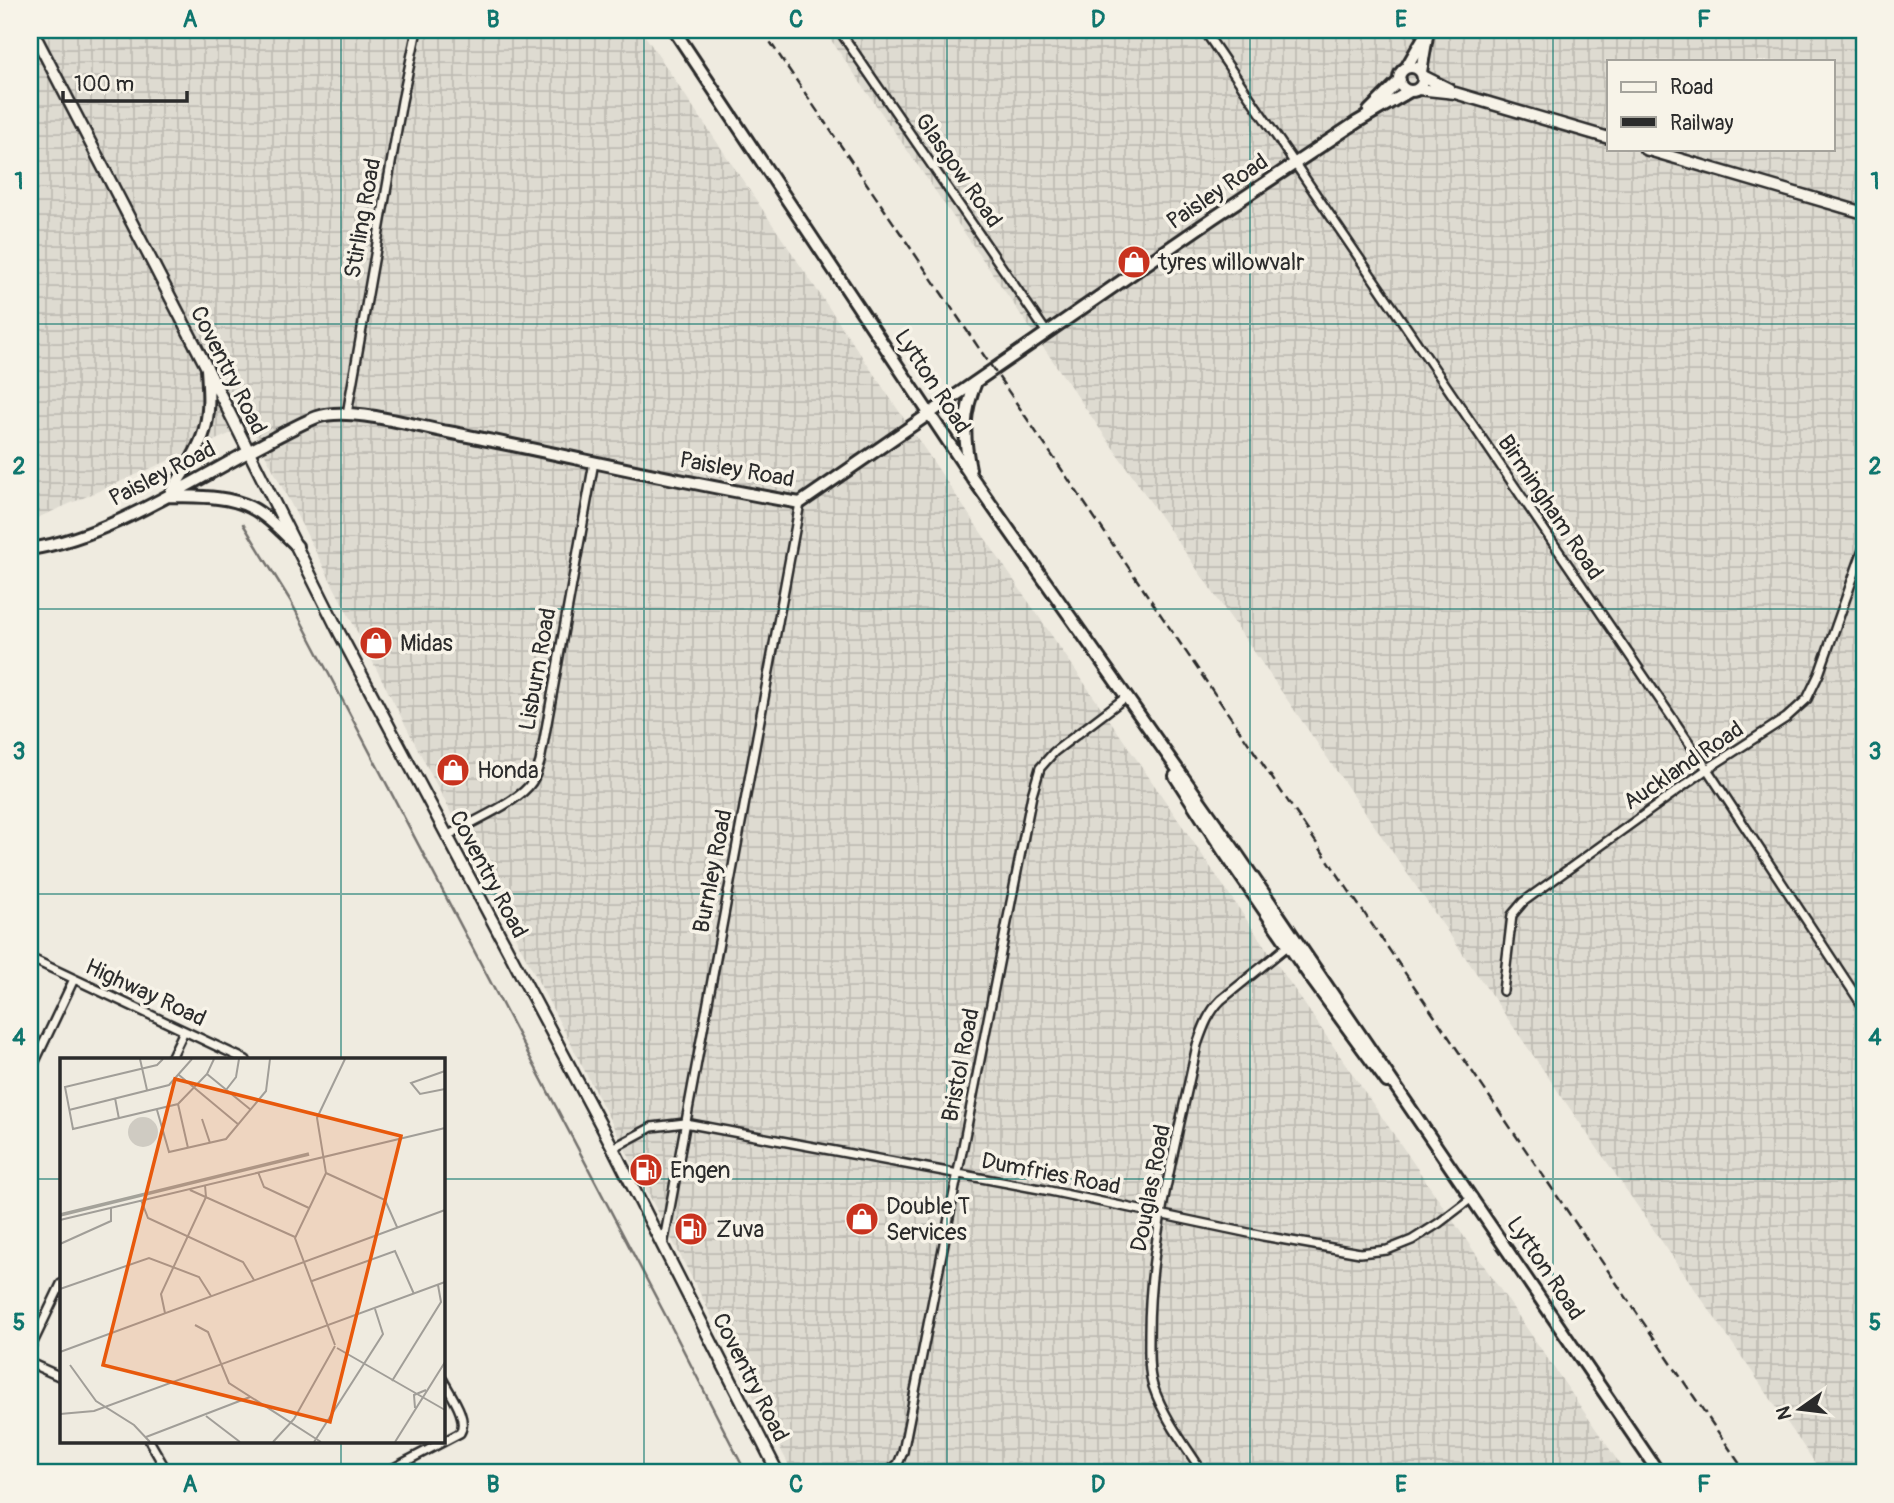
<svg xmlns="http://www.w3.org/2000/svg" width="1894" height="1503" viewBox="0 0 1894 1503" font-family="Pangolin,sans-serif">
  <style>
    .industrial { fill: url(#industrial-grid); fill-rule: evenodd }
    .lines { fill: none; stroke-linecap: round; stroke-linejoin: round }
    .stream { stroke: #74726e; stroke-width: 2.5 }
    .minor-casing { stroke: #2b2b2b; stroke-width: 12 }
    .tertiary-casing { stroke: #2b2b2b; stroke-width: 15 }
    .secondary-casing { stroke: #2b2b2b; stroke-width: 16 }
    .minor { stroke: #f7f3e8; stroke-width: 7 }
    .tertiary { stroke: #f7f3e8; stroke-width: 10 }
    .secondary { stroke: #f7f3e8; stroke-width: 10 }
    .rail { stroke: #2b2b2b; stroke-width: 2.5; stroke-dasharray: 10 5; stroke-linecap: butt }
    .grid { fill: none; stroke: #0f766e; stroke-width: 2; stroke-opacity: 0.55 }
    .labels { text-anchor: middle; stroke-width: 7; stroke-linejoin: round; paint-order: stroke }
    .street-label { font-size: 23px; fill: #2b2b2b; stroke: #f7f3e8 }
    .poi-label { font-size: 23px; fill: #2b2b2b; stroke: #f7f3e8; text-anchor: start }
    .inset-river { fill: none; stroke: #a4a29a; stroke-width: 3.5 }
    .inset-road { fill: none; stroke: #a19e98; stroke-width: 2 }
    .view { fill: #e8590c; fill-opacity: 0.15; stroke: #e8590c; stroke-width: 3.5 }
    .inset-edge { fill: none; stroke: #2b2b2b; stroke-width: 3.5 }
    .neatline { fill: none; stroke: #0f766e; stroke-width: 2.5 }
    .grid-label { font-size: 23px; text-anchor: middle; font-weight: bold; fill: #0f766e }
  </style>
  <defs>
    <pattern id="industrial-grid" width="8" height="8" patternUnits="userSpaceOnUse" patternTransform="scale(1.75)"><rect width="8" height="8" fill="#dedbd1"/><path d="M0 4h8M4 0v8" fill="none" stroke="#bfbcb4"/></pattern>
  </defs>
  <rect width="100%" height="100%" fill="#efebe0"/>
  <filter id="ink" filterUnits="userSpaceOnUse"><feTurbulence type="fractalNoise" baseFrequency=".0143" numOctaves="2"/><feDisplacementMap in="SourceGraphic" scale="14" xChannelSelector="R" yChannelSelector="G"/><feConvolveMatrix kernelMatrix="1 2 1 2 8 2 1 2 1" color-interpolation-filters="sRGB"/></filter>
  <g filter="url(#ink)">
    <!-- industrial -->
    <path class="industrial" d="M30,30H641L978,528L1626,1473H793L250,425L37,518L30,517Z
      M824,30H1864V1473H1822ZM1609,61H1833V149H1609Z"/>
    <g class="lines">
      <!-- stream -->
      <path class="stream" d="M243,524L290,600L670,1324L746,1473"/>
      <defs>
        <path id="minor" d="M839,30L1047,333
          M1204,30L1707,769L1864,1008
          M347,414L402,101L417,30
          M447,836C469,823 512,805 528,787C535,780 537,771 540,762L594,462
          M30,958L246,1060
          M1503,991L1512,915L1523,902L1707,769L1786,718L1807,699L1819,674L1864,547
          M170,1060L184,1031
          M30,1072L74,979
          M613,1148L652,1127L685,1123L1045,1190L1263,1236L1360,1253L1387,1250L1412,1240L1439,1223L1473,1197
          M663,1246L800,503
          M30,1349L61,1284
          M30,1363L61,1377
          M150,1442L168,1473
          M384,1473L460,1433C469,1418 450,1394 443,1380
          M887,1473L898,1464L903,1452L1032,795L1040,768L1054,752L1126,697
          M1203,1473C1185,1445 1164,1418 1153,1386C1148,1369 1149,1351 1149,1333C1149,1238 1178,1138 1197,1045C1203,1028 1208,1013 1221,1000L1290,944"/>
        <path id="tertiary" d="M32,30L207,368L340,634L613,1148L778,1473
          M1423,76L1449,89
          M1418,89L1455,93L1609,138
          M1645,149L1864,213"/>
        <path id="secondary" d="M674,30L971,476L1233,848L1659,1473
          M1399 79a12 12 0 1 1 24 0a12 12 0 1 1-24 0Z
          M1406,68L1424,37
          M1421,72L1428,30
          M1369,111L1400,80
          M970,469C963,437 963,413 976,382
          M170,494C183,472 201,449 206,424C210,406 208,387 207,368
          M169,496C196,497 226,495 250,507C268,516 283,533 297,546
          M30,549C110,537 193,480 265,443C282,434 299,424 317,417C349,406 414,426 448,432C566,455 682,483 800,503L1213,218L1357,122L1410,91
          M1175,776L1224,852L1308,974L1387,1082"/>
      </defs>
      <!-- minor casing -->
      <use href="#minor" class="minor-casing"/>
      <!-- tertiary casing -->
      <use href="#tertiary" class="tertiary-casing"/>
      <!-- secondary casing -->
      <use href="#secondary" class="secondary-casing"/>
      <!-- minor -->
      <use href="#minor" class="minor"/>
      <!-- tertiary -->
      <use href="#tertiary" class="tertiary"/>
      <!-- secondary -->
      <use href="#secondary" class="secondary"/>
      <!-- rail -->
      <path class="rail" d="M762,30L1746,1473"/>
    </g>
  </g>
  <!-- grid -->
  <path class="grid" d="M341,30V1060M644,30V1473M947,30V1473M1250,30V1473M1553,30V1473M30,324H1864M30,609H1864M30,894H1864M30,1179H61M443,1179H1864M341,1442V1473"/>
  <!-- icons -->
  <defs>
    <symbol id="shop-disc" viewBox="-11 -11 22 22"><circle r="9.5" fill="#c8321e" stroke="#f7f3e8"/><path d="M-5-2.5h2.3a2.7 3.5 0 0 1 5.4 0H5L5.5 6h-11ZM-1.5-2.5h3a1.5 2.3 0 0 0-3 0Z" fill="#fff"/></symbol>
    <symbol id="fuel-disc" viewBox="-11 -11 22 22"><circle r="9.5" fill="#c8321e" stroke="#f7f3e8"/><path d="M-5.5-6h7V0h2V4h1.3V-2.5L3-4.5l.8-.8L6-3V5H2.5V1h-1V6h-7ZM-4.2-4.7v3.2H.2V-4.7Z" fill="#fff"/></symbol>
  </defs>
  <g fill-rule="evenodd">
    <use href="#shop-disc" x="1115" y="243" width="38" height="38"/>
    <use href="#shop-disc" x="357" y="624" width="38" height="38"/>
    <use href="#shop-disc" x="434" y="751" width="38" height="38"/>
    <use href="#fuel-disc" x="627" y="1151" width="38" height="38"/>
    <use href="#shop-disc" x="843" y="1200" width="38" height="38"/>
    <use href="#fuel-disc" x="672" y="1210" width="38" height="38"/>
  </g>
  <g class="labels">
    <!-- street labels -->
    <g class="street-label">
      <text transform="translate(959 170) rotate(55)" y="8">Glasgow Road</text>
      <text transform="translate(1217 191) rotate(-34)" y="8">Paisley Road</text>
      <text transform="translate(362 218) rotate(-80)" y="8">Stirling Road</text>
      <text transform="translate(229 370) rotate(63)" y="8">Coventry Road</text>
      <text transform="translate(933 381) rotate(57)" y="8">Lytton Road</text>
      <text transform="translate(737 469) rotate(10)" y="8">Paisley Road</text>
      <text transform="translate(162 473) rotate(-27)" y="8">Paisley Road</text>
      <text transform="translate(1551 507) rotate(56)" y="8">Birmingham Road</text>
      <text transform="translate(537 669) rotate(-80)" y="8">Lisburn Road</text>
      <text transform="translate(1683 765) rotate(-34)" y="8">Auckland Road</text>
      <text transform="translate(712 871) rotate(-79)" y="8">Burnley Road</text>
      <text transform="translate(489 874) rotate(62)" y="8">Coventry Road</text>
      <text transform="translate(146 992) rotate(25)" y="8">Highway Road</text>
      <text transform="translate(960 1065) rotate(-79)" y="8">Bristol Road</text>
      <text transform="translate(1051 1173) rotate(11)" y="8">Dumfries Road</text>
      <text transform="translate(1150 1188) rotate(-79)" y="8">Douglas Road</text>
      <text transform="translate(1546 1268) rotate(56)" y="8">Lytton Road</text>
      <text transform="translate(751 1377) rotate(63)" y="8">Coventry Road</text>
    </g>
    <!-- poi labels -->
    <g class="poi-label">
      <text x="1158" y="270">tyres willowvalr</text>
      <text x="400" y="651">Midas</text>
      <text x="477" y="778">Honda</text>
      <text x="670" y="1178">Engen</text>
      <text x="886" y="1214">Double T<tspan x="886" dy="26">Services</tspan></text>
      <text x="716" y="1237">Zuva</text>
    </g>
  </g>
  <!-- overview -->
  <g transform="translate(60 1058)">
    <rect width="385" height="385" fill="#efebe0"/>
    <path d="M68 74a15 15 0 1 1 30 0a15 15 0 1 1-30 0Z" fill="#cfcbc2"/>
    <path class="inset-river" d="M0,157L249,96"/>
    <path class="inset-road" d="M80,1L87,32M103,1L97,7L5,29L13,71L118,46L147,16L154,1M385,13L351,25L360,36L385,31M147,16L191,52M119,17L179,67M166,32L176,19L179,1M55,40L59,61M118,46L128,90M9,52L109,27L132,1M97,52L109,94L166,81L206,33L210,1M142,61L150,85M198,114L204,129L249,150M266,115L325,142L337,169M130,132L235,179M81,142L88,160L183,204L194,222M0,162L385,70M0,186L51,163V149M252,223L335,193L354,236M0,231L89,200L139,219L151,238M105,255L101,236L146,139L145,127M135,267L148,274L169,325L261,384M275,287L235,180L266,115L257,60L285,1M277,290L385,352M0,294L385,152M10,307L36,343L74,367L90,384M332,323L381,244L378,227M355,350L354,337L366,332M0,356L34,353L385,224M146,358L180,384M86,379L190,339M213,384L234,361L275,288M254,384L323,276L315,251M335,384L385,304"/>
    <path class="view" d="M115,21L341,78L270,364L43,307Z"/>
    <rect width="385" height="385" class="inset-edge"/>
  </g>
  <!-- margin -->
  <rect width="1894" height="1503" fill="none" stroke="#f7f3e8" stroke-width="77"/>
  <!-- legend -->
  <rect x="1607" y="60" width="228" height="91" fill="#f7f3e8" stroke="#a5a39c" stroke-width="2"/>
  <rect x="1621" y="82" width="35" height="10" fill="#f7f3e8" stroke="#a5a39c" stroke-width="2"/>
  <text x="1670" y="94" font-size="21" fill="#2b2b2b">Road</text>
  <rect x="1621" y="117" width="35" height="10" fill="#2b2b2b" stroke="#a5a39c" stroke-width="2"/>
  <text x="1670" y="130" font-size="21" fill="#2b2b2b">Railway</text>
  <!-- north arrow -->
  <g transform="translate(1800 1409) rotate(256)" stroke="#f7f3e8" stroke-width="5" paint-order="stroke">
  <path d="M0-5L12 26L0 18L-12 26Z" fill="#2b2b2b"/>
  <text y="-10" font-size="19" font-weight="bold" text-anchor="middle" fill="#2b2b2b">N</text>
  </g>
  <!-- scale -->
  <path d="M63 91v10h124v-10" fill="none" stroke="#2b2b2b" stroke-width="3.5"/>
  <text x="74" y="91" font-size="21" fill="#2b2b2b" stroke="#f7f3e8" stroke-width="5" paint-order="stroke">100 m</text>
  <rect x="38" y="38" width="1818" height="1426" class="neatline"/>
  <g class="grid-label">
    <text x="190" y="27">A</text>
    <text x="493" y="27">B</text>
    <text x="796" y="27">C</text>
    <text x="1098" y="27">D</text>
    <text x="1401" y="27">E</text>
    <text x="1704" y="27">F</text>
    <text x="19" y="189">1</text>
    <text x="1875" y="189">1</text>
    <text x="19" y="474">2</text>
    <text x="1875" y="474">2</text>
    <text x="19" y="759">3</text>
    <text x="1875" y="759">3</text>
    <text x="19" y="1045">4</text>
    <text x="1875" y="1045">4</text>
    <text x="19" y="1330">5</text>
    <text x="1875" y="1330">5</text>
    <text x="190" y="1492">A</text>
    <text x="493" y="1492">B</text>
    <text x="796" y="1492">C</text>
    <text x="1098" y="1492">D</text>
    <text x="1401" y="1492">E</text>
    <text x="1704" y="1492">F</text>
  </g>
</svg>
